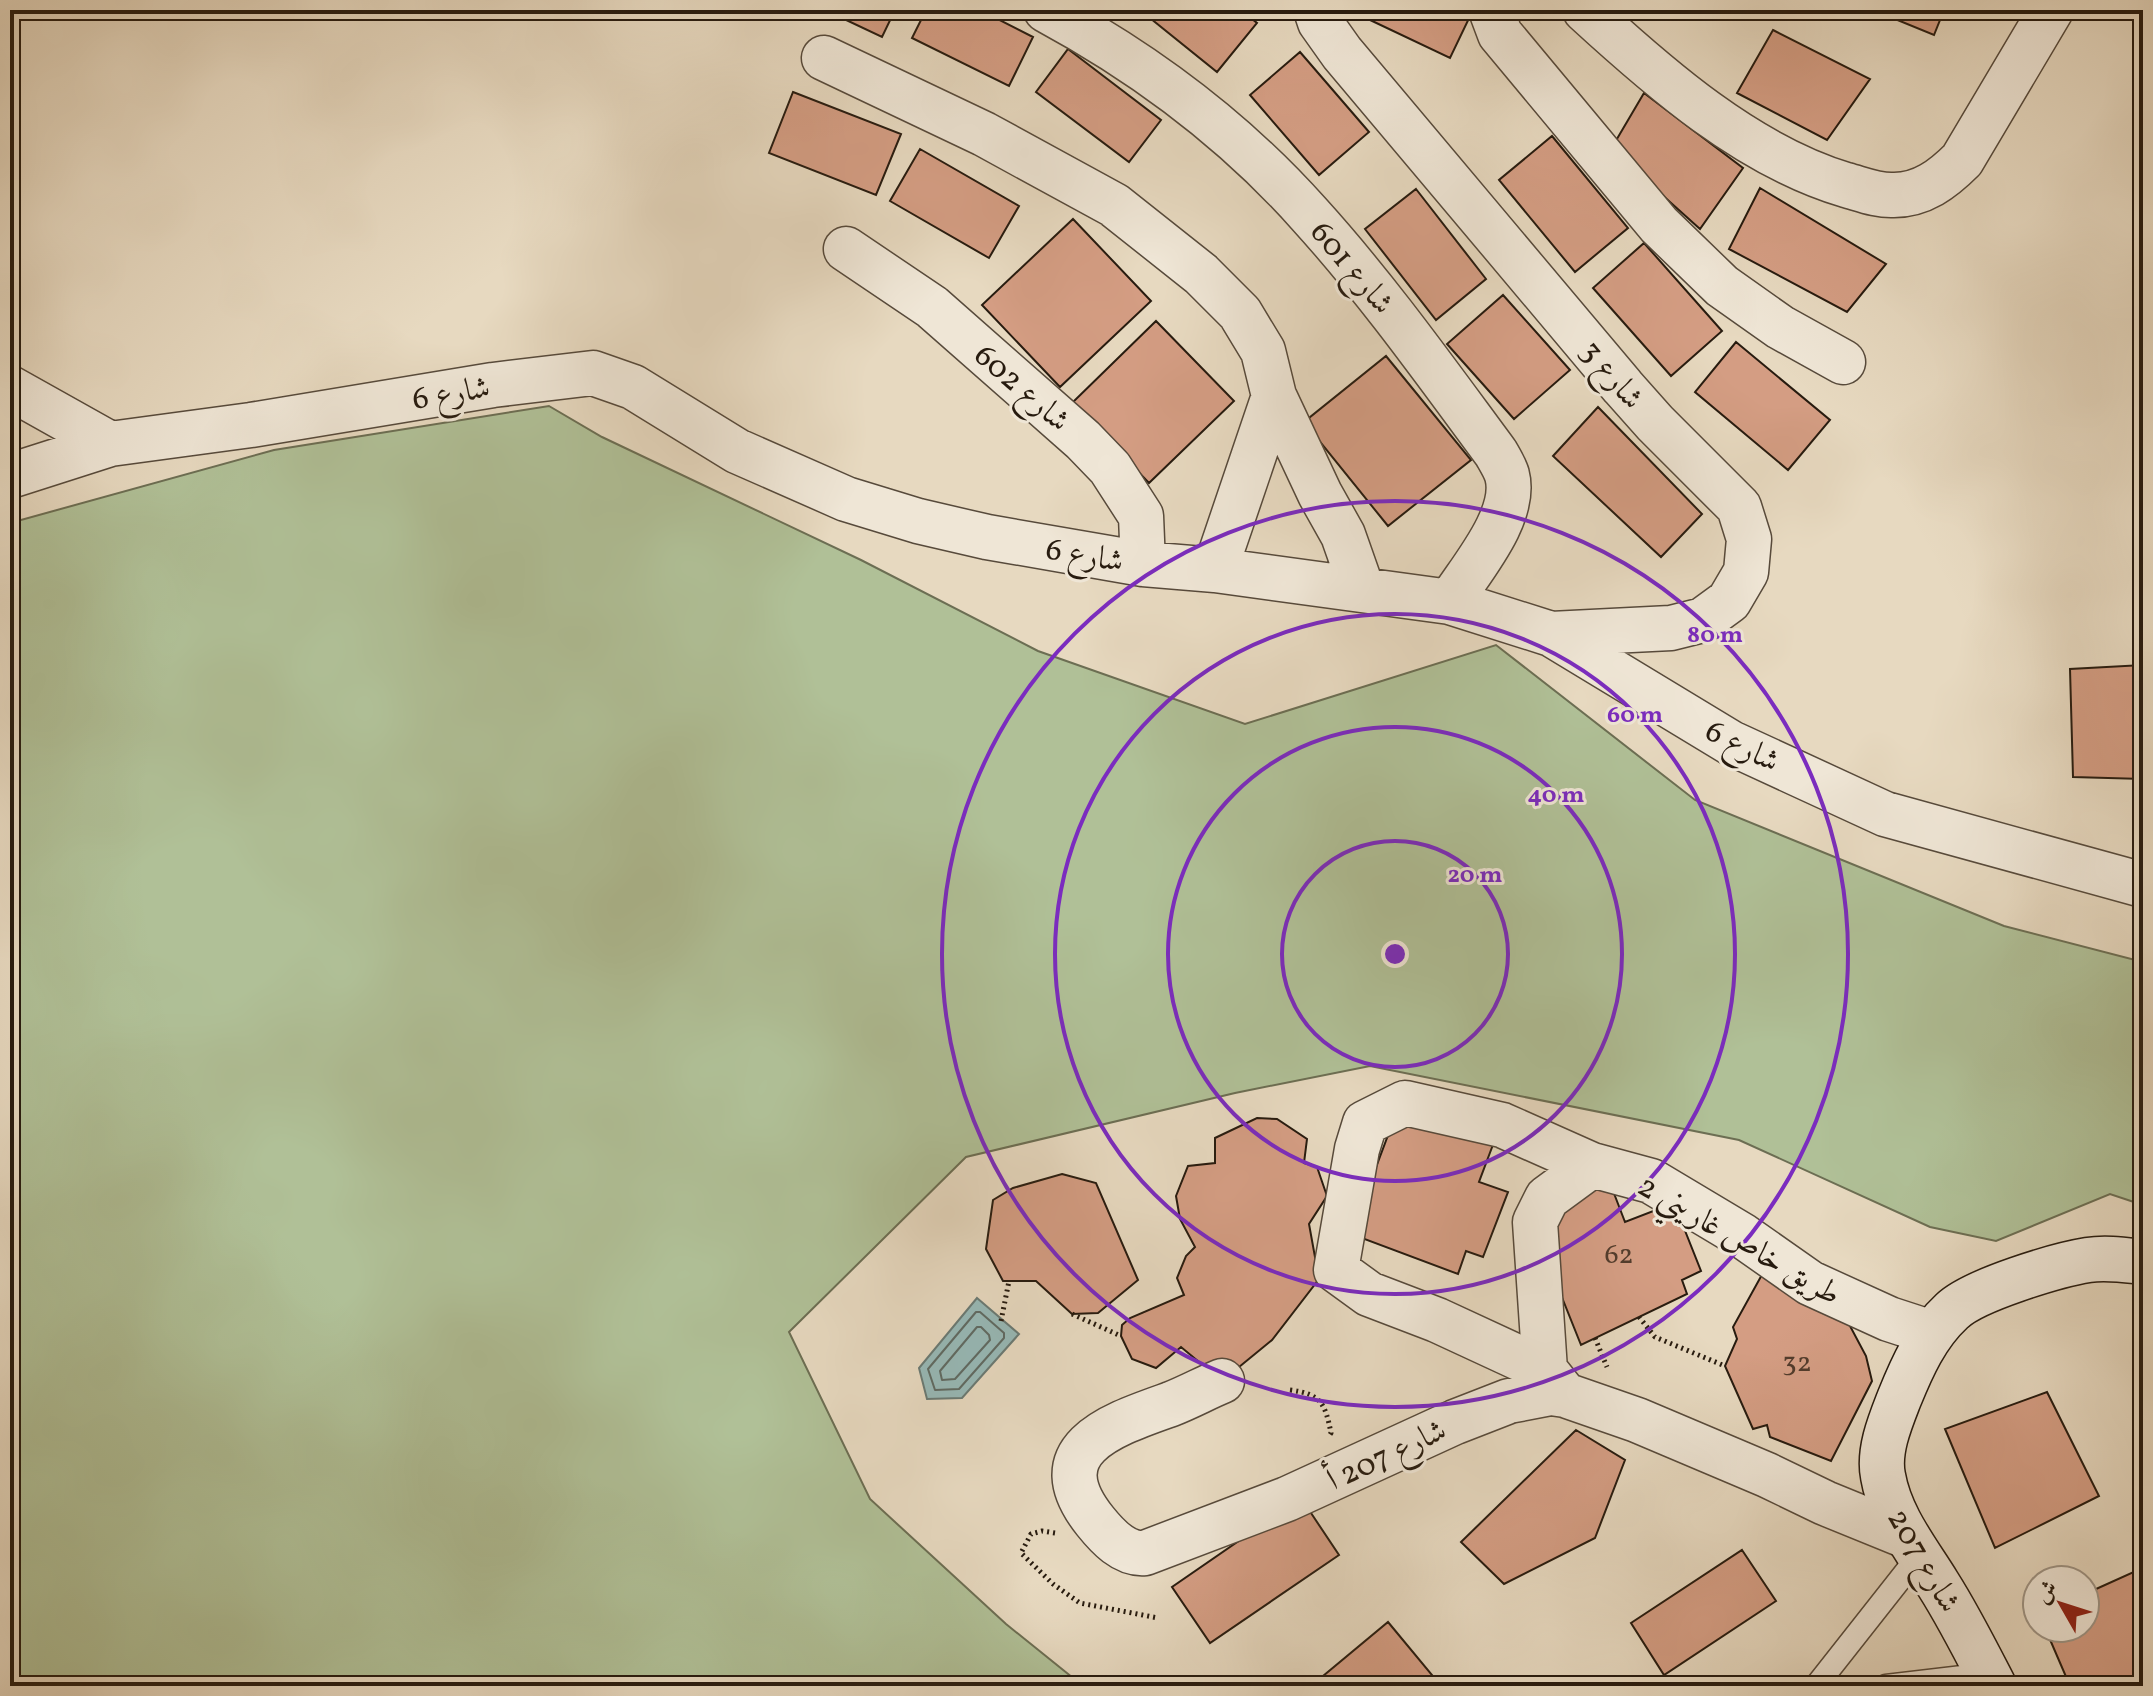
<svg xmlns="http://www.w3.org/2000/svg" width="2153" height="1696" viewBox="0 0 2153 1696" font-family="Vollkorn,Amiri,serif">
  <style>
    .green { fill: #b0c097; stroke: #6c6e53; stroke-width: 2 }
    .water { fill: #97b9b7; stroke: #6a7a74; stroke-width: 2 }
    .lines { fill: none; stroke-linecap: round; stroke-linejoin: round }
    .shore { stroke: #5f6a63; stroke-width: 2 }
    .building { fill: #d49d83; stroke: #271b0f; stroke-width: 2 }
    .lane-casing { stroke: #574a3b; stroke-width: 25 }
    .street-casing { stroke: #574a3b; stroke-width: 47 }
    .secondary-casing { stroke: #271b0f; stroke-width: 47 }
    .path { stroke: #271b0f; stroke-width: 5; stroke-dasharray: 2 4; stroke-linecap: butt }
    .lane { stroke: #efe6d6; stroke-width: 22 }
    .street { stroke: #efe6d6; stroke-width: 44 }
    .secondary { stroke: #efe6d6; stroke-width: 44 }
    .ring { fill: none; stroke: #7b2cbf; stroke-width: 4 }
    .labels { text-anchor: middle; stroke-width: 6; stroke-linejoin: round; paint-order: stroke }
    .number-label { font-size: 28px; fill: #523c2c }
    .street-label { font-size: 32px; fill: #271b0f; stroke: #efe6d6 }
    .centre { fill: #7b2cbf; stroke: #efe6d6; stroke-width: 4 }
    .ring-label { font-size: 24px; text-anchor: middle; font-weight: bold; fill: #7b2cbf; stroke: #efe6d6; stroke-width: 6; stroke-linejoin: round; paint-order: stroke }
  </style>
  <rect width="100%" height="100%" fill="#e7d9c0"/>
  <filter id="stains"><feTurbulence type="fractalNoise" baseFrequency=".0025" numOctaves="4"/><feColorMatrix values="0 0 0 0 .2 0 0 0 0 .09 0 0 0 0 .02 0 0 0 .5 -.17"/></filter>
  <radialGradient id="worn" r=".72"><stop offset=".6" stop-color="#630" stop-opacity="0"/><stop offset="1" stop-color="#630" stop-opacity=".3"/></radialGradient>
  <!-- green -->
  <path class="green" d="M549,406L602,437L861,560L1038,651L1245,724L1496,645L1695,800L2004,926L2143,962V1205L2110,1194L1996,1241L1930,1227L1739,1140L1370,1066L1235,1093L966,1157L789,1332L870,1499L1006,1624L1083,1686H30L10,1667V523L274,450Z"/>
  <!-- water -->
  <path class="water" d="M977,1298L1019,1334L962,1398L927,1399L919,1368Z"/>
  <g class="lines">
    <!-- shore -->
    <path class="shore" d="M976,1312H980L1004,1333V1338L959,1389L935,1390L928,1369Z
      M977,1327H981L989,1335L990,1340L955,1379L942,1380L940,1371Z"/>
  </g>
  <!-- building -->
  <path class="building" d="M825,10H895L882,37Z
    M926,10H980L1033,37L1009,86L912,38Z
    M1140,10H1241L1257,23L1217,72Z
    M1349,10H1473L1450,58Z
    M1873,10H1944L1934,35Z
    M1773,30L1870,79L1827,140L1737,93Z
    M1068,49L1161,120L1129,162L1036,92Z
    M1300,52L1369,132L1319,175L1250,95Z
    M793,92L901,134L876,195L769,153Z
    M1644,93L1743,168L1700,229L1611,149Z
    M1552,136L1628,228L1575,272L1499,180Z
    M920,149L1019,206L989,258L890,201Z
    M1760,188L1886,264L1847,312L1729,249Z
    M1416,189L1486,279L1436,320L1365,229Z
    M1073,219L1151,301L1060,387L982,305Z
    M1644,243L1722,331L1671,376L1593,288Z
    M1503,295L1570,370L1514,419L1447,344Z
    M1156,321L1234,401L1149,483L1072,403Z
    M1736,342L1830,420L1788,470L1695,392Z
    M1386,356L1471,460L1388,526L1304,422Z
    M1598,407L1702,514L1661,557L1553,456Z
    M2143,665V779L2073,777L2070,669Z
    M1396,1114L1494,1142L1479,1182L1508,1192L1483,1257L1466,1251L1458,1274L1351,1234Z
    M1257,1118L1277,1119L1307,1139L1304,1163L1317,1167L1327,1196L1309,1224L1319,1279L1272,1340L1222,1381L1181,1347L1156,1368L1132,1359L1121,1336L1122,1325L1130,1318L1184,1295L1177,1278L1186,1256L1195,1247L1180,1219L1176,1196L1188,1166L1215,1163V1138Z
    M1062,1174L1096,1183L1138,1280L1098,1313L1072,1314L1036,1281H1003L986,1249L993,1200L1013,1188Z
    M1610,1183L1625,1222L1674,1203L1701,1271L1682,1280L1687,1294L1581,1345L1537,1235L1548,1209Z
    M1764,1271L1841,1309L1866,1356L1872,1381L1831,1461L1770,1437L1767,1425L1753,1429L1725,1366L1737,1339L1733,1327Z
    M2047,1392L2099,1496L1995,1548L1945,1429Z
    M1576,1430L1625,1460L1595,1538L1504,1584L1461,1542Z
    M1301,1498L1339,1555L1210,1643L1172,1587Z
    M1742,1550L1776,1601L1664,1675L1631,1623Z
    M2138,1570L2143,1581V1686H2070L2045,1628H2085V1594Z
    M1388,1622L1437,1681L1431,1686H1311Z"/>
  <g class="lines">
    <defs>
      <path id="lane" d="M1816,1686L1920,1554
        M1886,1686L1988,1674"/>
      <path id="street" d="M1046,10C1144,63 1235,131 1309,214C1377,289 1436,372 1496,453C1500,460 1505,468 1507,475C1518,516 1470,570 1450,602
        M1316,10L1320,22L1342,53L1623,387L1655,423L1739,507L1749,539L1746,572L1729,601L1703,620L1671,628L1551,634
        M1491,10L1500,34L1659,225L1722,286L1780,327L1843,362
        M1585,10C1659,78 1748,156 1846,185C1861,189 1878,196 1894,195C1922,195 1943,179 1962,160L2051,10
        M824,58L984,134L1114,205L1201,274L1240,313L1263,351L1274,396L1320,494L1343,535L1362,589
        M846,249L932,307L1083,440L1110,468L1141,516L1143,564
        M10,388L110,444
        M10,476L110,444L251,425L493,385L593,373L633,387L737,451L846,499L918,521L987,537L1143,564L1215,570L1450,602L1551,634L1731,743L1885,814L2143,885
        M1215,570L1274,396
        M1545,1370L1535,1222L1547,1198L1592,1165
        M1222,1381C1205,1388 1189,1397 1171,1404C1115,1424 1037,1448 1095,1521C1107,1536 1124,1555 1145,1553L1287,1499L1455,1422L1509,1401L1551,1393L1565,1395L1637,1420L1767,1475L1825,1503L1906,1536
        M1565,1395L1545,1370L1437,1320L1369,1294L1336,1270L1357,1149L1365,1123L1405,1103L1502,1125L1592,1165L1651,1181L1743,1236L1810,1283L1889,1319L1932,1333"/>
      <path id="secondary" d="M1994,1686C1976,1651 1959,1617 1938,1584C1917,1550 1890,1517 1883,1476C1878,1451 1890,1422 1899,1399C1912,1367 1926,1335 1952,1311C1974,1290 2057,1265 2088,1260C2106,1257 2125,1260 2143,1262"/>
    </defs>
    <!-- lane casing -->
    <use href="#lane" class="lane-casing"/>
    <!-- street casing -->
    <use href="#street" class="street-casing"/>
    <!-- secondary casing -->
    <use href="#secondary" class="secondary-casing"/>
    <!-- path -->
    <path class="path" d="M1072,1314L1121,1336
      M1639,1317L1655,1337L1725,1366
      M1001,1321L1009,1281
      M1595,1338L1607,1367
      M1290,1390C1321,1394 1325,1403 1331,1433L1329,1436
      M1055,1533L1042,1531L1031,1534L1021,1553L1053,1584L1080,1603L1158,1618"/>
    <!-- lane -->
    <use href="#lane" class="lane"/>
    <!-- street -->
    <use href="#street" class="street"/>
    <!-- secondary -->
    <use href="#secondary" class="secondary"/>
  </g>
  <!-- distance rings -->
  <g class="ring">
    <circle cx="1395" cy="954" r="113"/>
    <circle cx="1395" cy="954" r="227"/>
    <circle cx="1395" cy="954" r="340"/>
    <circle cx="1395" cy="954" r="453"/>
  </g>
  <g class="labels">
    <!-- number labels -->
    <g class="number-label">
      <text x="1619" y="1263">62</text>
      <text x="1797" y="1371">32</text>
    </g>
    <!-- street labels -->
    <g class="street-label">
      <text transform="translate(1353 267) rotate(50)" y="11">شارع 601</text>
      <text transform="translate(1613 374) rotate(50)" y="11">شارع 3</text>
      <text transform="translate(1023 387) rotate(41)" y="11">شارع 602</text>
      <text transform="translate(451 392) rotate(-9)" y="11">شارع 6</text>
      <text transform="translate(1085 554) rotate(10)" y="11">شارع 6</text>
      <text transform="translate(1743 745) rotate(27)" y="11">شارع 6</text>
      <text transform="translate(1740 1239) rotate(30)" y="11">طريق خاص غاريني 2</text>
      <text transform="translate(1386 1454) rotate(-25)" y="11">شارع 207 أ</text>
      <text transform="translate(1925 1560) rotate(60)" y="11">شارع 207</text>
    </g>
  </g>
  <circle cx="1395" cy="954" r="12" class="centre"/>
  <g class="ring-label">
    <text x="1715" y="642">80 m</text>
    <text x="1635" y="722">60 m</text>
    <text x="1556" y="802">40 m</text>
    <text x="1475" y="882">20 m</text>
  </g>
  <!-- margin -->
  <rect width="2153" height="1696" fill="none" stroke="#e7d9c0" stroke-width="40"/>
  <rect x="12" y="12" width="2129" height="1672" fill="none" stroke="#271b0f" stroke-width="4"/>
  <rect x="20" y="20" width="2113" height="1656" fill="none" stroke="#271b0f" stroke-width="2"/>
  <!-- north arrow -->
  <g transform="translate(2061 1604) rotate(309)"><circle r="38" fill="#efe6d6" stroke="#9f9586" stroke-width="2"/>
  <path d="M0-6L14 30L0 20L-14 30Z" fill="#8f2418"/>
  <text y="-12" font-size="22" font-weight="bold" text-anchor="middle" fill="#271b0f">ش</text>
  </g>
  <rect width="100%" height="100%" filter="url(#stains)"/>
  <rect width="100%" height="100%" fill="url(#worn)"/>
</svg>
